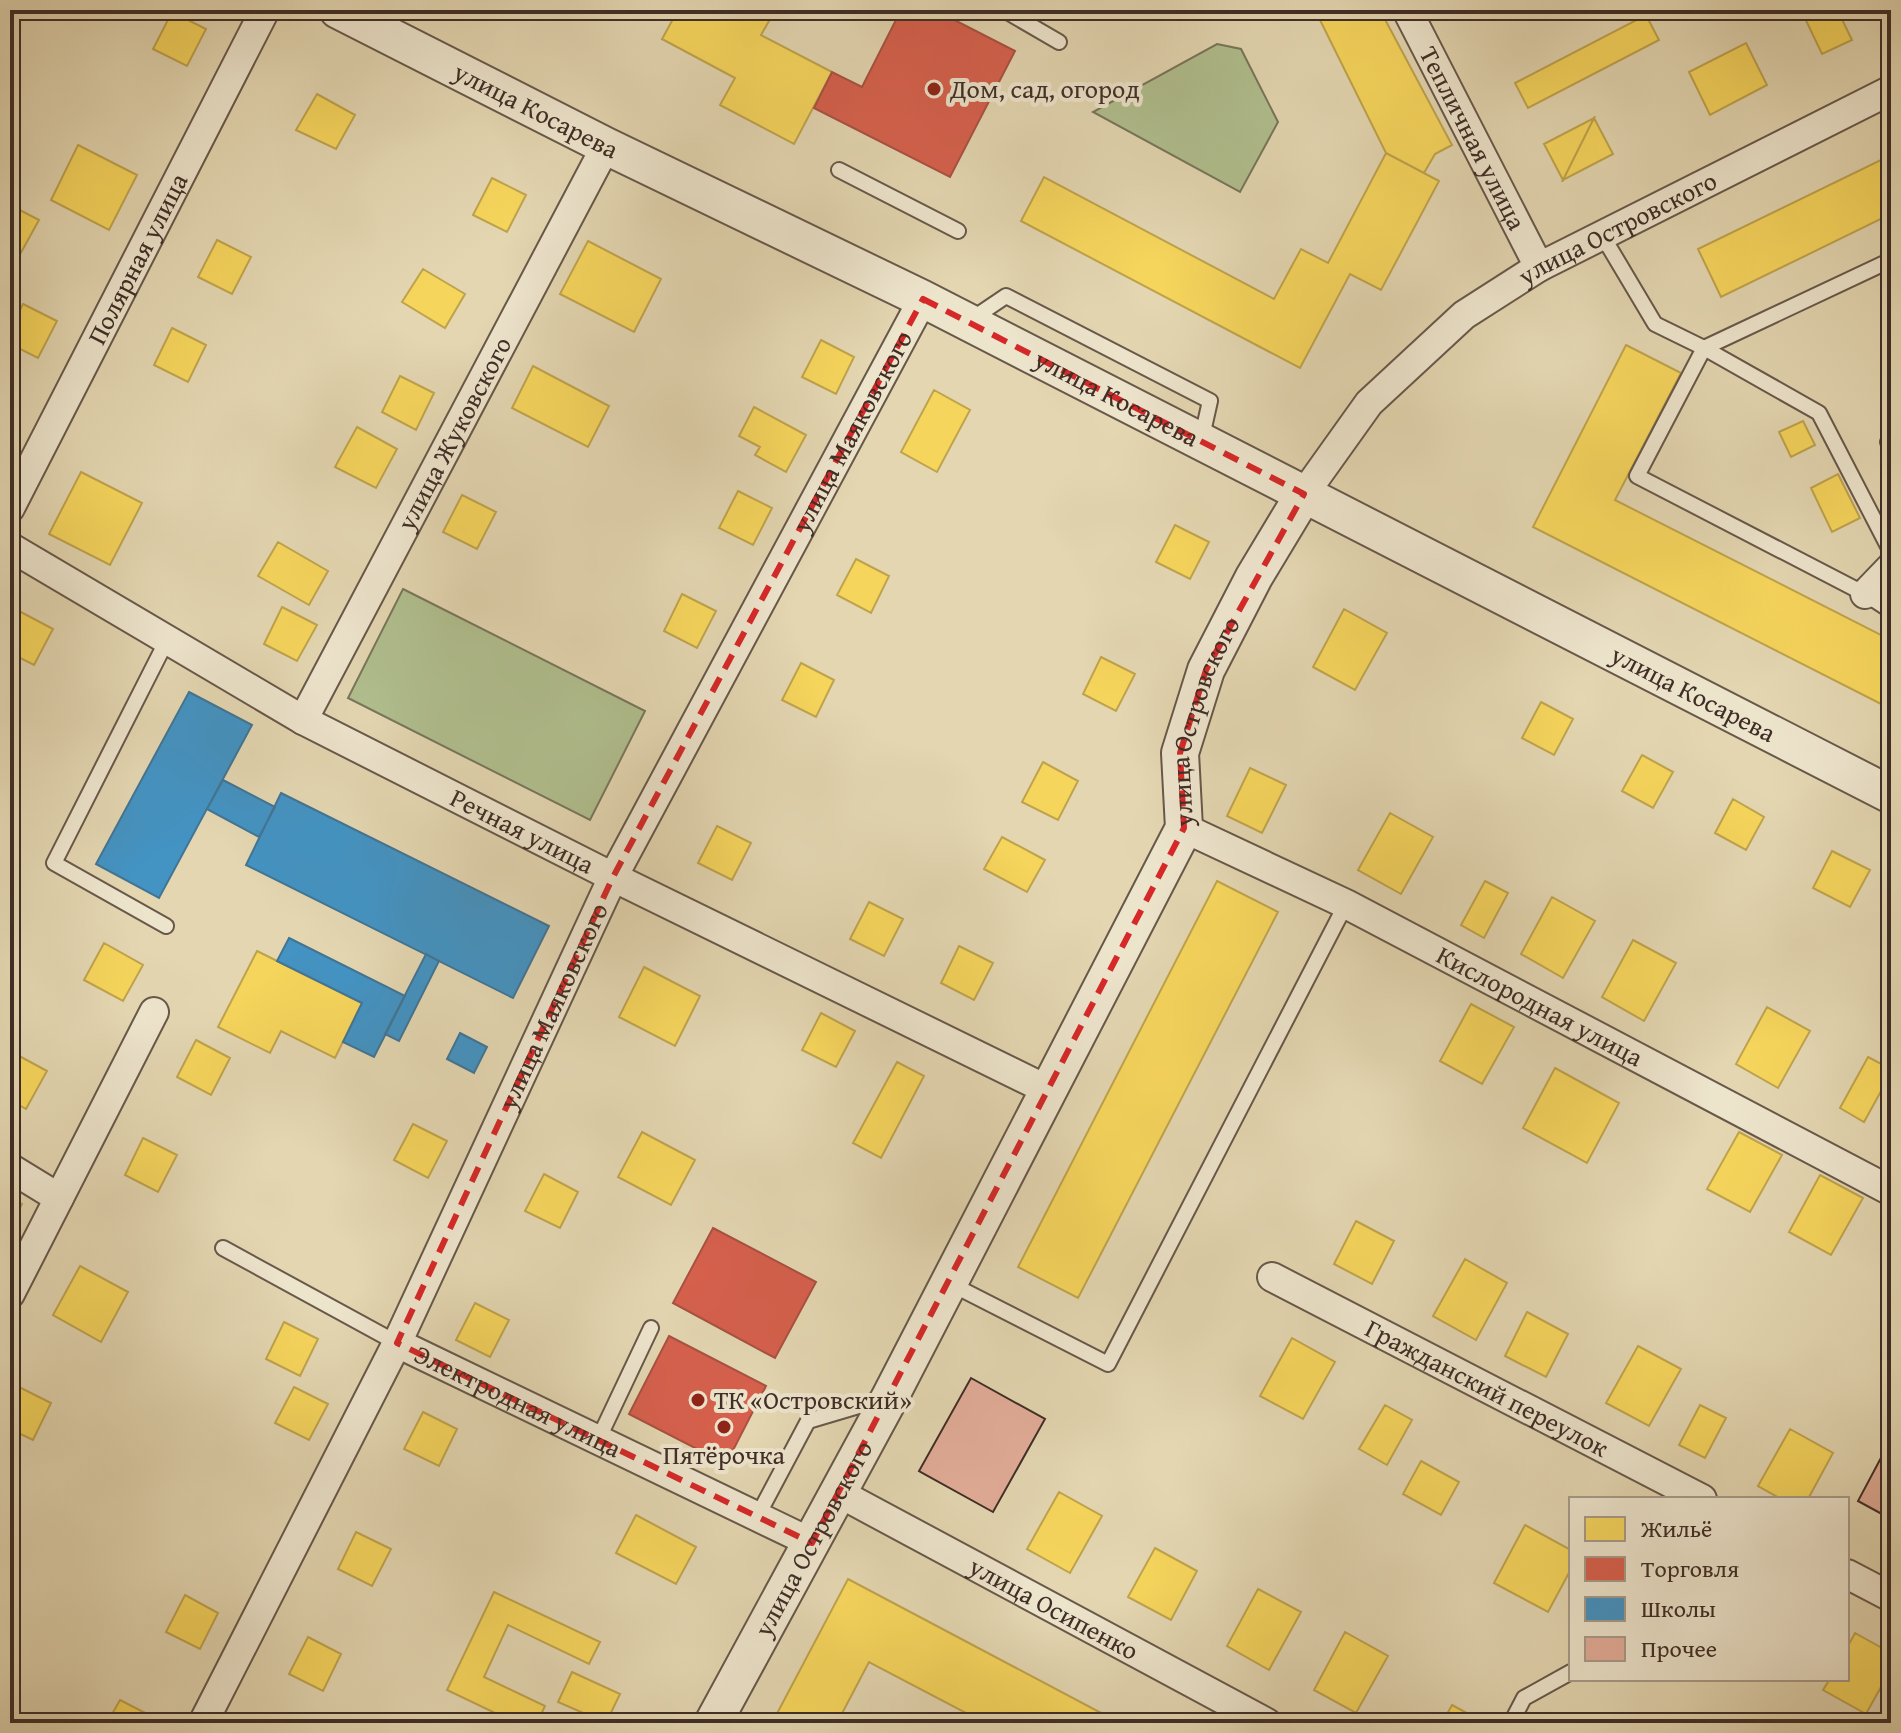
<svg xmlns="http://www.w3.org/2000/svg" width="1901" height="1733" viewBox="0 0 1901 1733" font-family="'Gentium Book Plus',serif">
  <style>
    .green { fill: #b0be8e; stroke: #78765a; stroke-width: 2 }
    .homes { fill: #f6d55c; stroke: #bfa34c; stroke-width: 2 }
    .shops { fill: #d6604d; stroke: #a95142; stroke-width: 2 }
    .schools { fill: #4393c3; stroke: #427594; stroke-width: 2 }
    .building { fill: #e2ac98; stroke: #3f2e27; stroke-width: 2 }
    .lines { fill: none; stroke-linecap: round; stroke-linejoin: round }
    .service-casing { stroke: #68584a; stroke-width: 18 }
    .minor-casing { stroke: #68584a; stroke-width: 32 }
    .tertiary-casing { stroke: #68584a; stroke-width: 40 }
    .service { stroke: #ede4cc; stroke-width: 14 }
    .minor { stroke: #ede4cc; stroke-width: 28 }
    .tertiary { stroke: #ede4cc; stroke-width: 36 }
    .marked { fill: none; stroke: #d62828; stroke-width: 6; stroke-dasharray: 16 10; stroke-linejoin: round }
    .poi-dot { fill: #8f2418; stroke: #ede4cc; stroke-width: 3 }
    .labels { text-anchor: middle; stroke-width: 8; stroke-linejoin: round; paint-order: stroke }
    .poi-label { font-size: 26px; fill: #3f2e27; stroke: #ede4cc; text-anchor: start }
    .street-label { font-size: 26px; fill: #3f2e27; stroke: #ede4cc }
  </style>
  <rect width="100%" height="100%" fill="#e3d6b1"/>
  <filter id="stains"><feTurbulence type="fractalNoise" baseFrequency=".0025" numOctaves="4"/><feColorMatrix values="0 0 0 0 .2 0 0 0 0 .09 0 0 0 0 .02 0 0 0 .5 -.17"/></filter>
  <radialGradient id="worn" r=".72"><stop offset=".6" stop-color="#630" stop-opacity="0"/><stop offset="1" stop-color="#630" stop-opacity=".3"/></radialGradient>
  <!-- green -->
  <path class="green" d="M1217,44L1241,49L1278,122L1240,192L1093,112Z
    M403,589L645,711L590,820L348,698Z"/>
  <!-- homes -->
  <path class="homes" d="M678,10H766L773,14L761,35L832,72L794,144L720,105L735,78L662,39Z
    M1315,10H1380L1452,145L1435,154L1424,173L1386,153Z
    M1801,10H1841L1838,11L1852,40L1822,54Z
    M172,12L206,29L187,66L153,49Z
    M1646,15L1659,40L1528,108L1515,83Z
    M1746,43L1767,85L1710,115L1689,72Z
    M317,94L355,115L336,149L296,130Z
    M1594,118L1563,180L1544,144Z
    M1594,118L1613,154L1563,180Z
    M78,145L137,175L109,230L51,200Z
    M1386,153L1439,181L1381,290L1350,274L1300,368L1021,221L1044,177L1274,299L1301,249L1328,263Z
    M1891,155V214L1721,297L1698,249Z
    M492,178L526,195L507,232L473,215Z
    M10,205L39,220L18,258L10,254Z
    M217,240L251,257L232,294L198,277Z
    M588,241L661,279L634,332L560,294Z
    M423,269L465,294L445,328L402,302Z
    M23,304L57,321L38,358L10,344V330Z
    M172,328L206,345L188,382L154,365Z
    M821,340L854,357L836,394L802,377Z
    M1626,345L1681,373L1615,500L1891,640V709L1533,527Z
    M533,366L609,406L588,447L512,408Z
    M400,376L434,393L416,430L382,412Z
    M934,390L970,410L937,472L901,452Z
    M754,407L806,435L786,472L755,455L760,447L739,436Z
    M1803,421L1815,445L1791,457L1779,432Z
    M357,427L397,449L376,488L335,467Z
    M81,472L142,503L110,565L49,534Z
    M1838,474L1860,518L1832,532L1811,488Z
    M738,491L772,508L753,545L719,528Z
    M462,495L496,512L477,549L443,532Z
    M1175,525L1209,542L1190,579L1156,562Z
    M278,542L328,571L309,605L258,576Z
    M856,559L889,576L871,613L837,595Z
    M682,594L716,611L697,648L664,631Z
    M282,607L317,625L297,661L264,644Z
    M1344,609L1387,633L1355,690L1313,667Z
    M19,611L53,629L34,665L10,653V628Z
    M1101,657L1135,674L1116,711L1083,694Z
    M801,663L834,680L816,717L782,700Z
    M1541,702L1573,719L1554,755L1522,738Z
    M1642,755L1673,772L1653,808L1622,791Z
    M1043,762L1078,781L1058,820L1022,802Z
    M1250,768L1286,785L1262,833L1227,816Z
    M1733,799L1764,817L1746,850L1715,833Z
    M1390,813L1433,837L1401,894L1358,870Z
    M717,826L751,843L732,880L698,863Z
    M1002,837L1045,860L1027,892L984,869Z
    M1832,851L1870,870L1850,907L1813,888Z
    M1217,881L1278,912L1078,1298L1018,1267Z
    M1485,881L1508,893L1484,938L1461,925Z
    M1552,897L1595,921L1563,978L1521,954Z
    M869,902L903,919L884,956L850,939Z
    M1633,940L1676,963L1644,1021L1602,997Z
    M104,943L143,965L123,1001L84,980Z
    M959,946L993,963L974,1000L941,983Z
    M257,951L362,1003L335,1058L281,1031L270,1053L218,1027Z
    M644,967L700,996L675,1046L619,1017Z
    M1471,1004L1514,1027L1482,1084L1440,1061Z
    M1767,1007L1810,1031L1778,1088L1736,1064Z
    M821,1013L855,1031L836,1067L802,1050Z
    M196,1040L230,1058L211,1095L177,1077Z
    M10,1051L47,1071L26,1109L10,1100Z
    M1868,1057L1891,1069V1073L1864,1122L1840,1108Z
    M897,1062L924,1076L881,1158L853,1143Z
    M1555,1068L1619,1103L1587,1163L1523,1128Z
    M413,1124L447,1141L428,1178L394,1160Z
    M642,1132L695,1160L671,1205L618,1177Z
    M1739,1132L1782,1155L1750,1212L1707,1189Z
    M143,1138L177,1155L158,1192L125,1175Z
    M544,1174L578,1192L560,1228L525,1211Z
    M1820,1175L1863,1198L1831,1255L1789,1232Z
    M10,1198L22,1204L10,1227Z
    M1356,1221L1394,1241L1372,1284L1334,1264Z
    M1465,1259L1507,1283L1476,1340L1433,1316Z
    M80,1266L128,1292L101,1342L53,1315Z
    M475,1303L509,1320L490,1357L456,1340Z
    M1527,1312L1568,1334L1546,1377L1505,1356Z
    M284,1322L318,1339L300,1376L266,1359Z
    M1292,1338L1335,1362L1303,1419L1260,1396Z
    M1638,1346L1681,1369L1649,1426L1606,1403Z
    M17,1386L51,1403L33,1440L10,1429V1400Z
    M294,1387L328,1404L309,1440L275,1423Z
    M1385,1405L1412,1420L1387,1465L1359,1449Z
    M1700,1405L1726,1418L1705,1458L1679,1445Z
    M423,1412L457,1429L439,1466L404,1449Z
    M1790,1429L1833,1453L1808,1499H1781L1758,1486Z
    M1421,1461L1459,1482L1441,1515L1403,1494Z
    M1059,1492L1102,1516L1070,1573L1027,1549Z
    M636,1515L696,1547L676,1584L616,1553Z
    M1525,1525L1571,1550V1569L1548,1612L1494,1583Z
    M356,1532L391,1549L372,1586L338,1569Z
    M1155,1548L1197,1571L1171,1620L1128,1597Z
    M848,1579L1120,1723H985L869,1662L837,1723H772Z
    M1258,1589L1301,1612L1269,1670L1227,1646Z
    M494,1592L600,1642L589,1664L508,1625L484,1677L545,1706L537,1723H516L447,1690Z
    M185,1595L218,1613L200,1649L166,1632Z
    M1345,1632L1388,1656L1356,1713L1314,1690Z
    M1855,1633L1891,1653V1669L1866,1714L1823,1690L1830,1679H1847V1648Z
    M308,1637L341,1654L323,1691L289,1674Z
    M572,1672L620,1694L606,1723L558,1702Z
    M120,1700L153,1717L150,1723H107Z
    M1452,1705L1480,1720L1478,1723H1442Z"/>
  <!-- shops -->
  <path class="shops" d="M901,10H935L1015,51L950,177L814,108L832,72L862,87Z
    M713,1228L816,1282L775,1358L673,1303Z
    M669,1336L766,1386L726,1464L629,1414Z"/>
  <!-- schools -->
  <path class="schools" d="M189,692L252,725L159,898L96,864Z
    M223,780L275,807L259,837L207,809Z
    M281,793L549,926L513,998L246,865Z
    M289,938L405,996L374,1057L343,1042L362,1003L277,961Z
    M426,954L439,961L399,1041L385,1034Z
    M460,1033L487,1047L474,1073L447,1059Z"/>
  <!-- building -->
  <path class="building" d="M971,1378L1045,1419L993,1512L919,1471Z
    M1891,1439V1519L1858,1501Z"/>
  <g class="lines">
    <defs>
      <path id="service" d="M1004,10L1059,42
        M839,170L958,231
        M1602,235L1655,324L1704,348L1819,413L1891,552
        M1891,260L1704,348L1637,476L1865,594L1891,611
        M969,321L1006,296L1210,401L1201,441
        M1888,442L1891,449
        M166,926L54,863L167,640
        M223,1248L397,1343
        M949,1283L1108,1364L1346,904
        M598,1440L651,1328
        M757,1517L808,1421L882,1399
        M909,1723H910
        M1511,1723L1524,1698L1571,1672"/>
      <g id="minor">
        <path id="s1" d="M1407,10L1539,267"/>
        <path id="s2" d="M1304,494L1369,403L1464,315L1539,267L1891,90"/>
        <path id="s3" d="M10,508L265,10"/>
        <path id="s4" d="M10,547L303,720L613,877L1048,1090"/>
        <path d="M1865,594L1891,567"/>
        <path id="s5" d="M303,720L606,146"/>
        <path id="s6" d="M1184,828L1346,904L1891,1191"/>
        <path d="M10,1168L59,1198"/>
        <path id="s7" d="M1272,1277L1702,1499"/>
        <path d="M10,1294L154,1012"/>
        <path id="s8" d="M397,1343L812,1543"/>
        <path id="s9" d="M839,1493L1267,1723"/>
        <path d="M1847,1574L1891,1597"/>
        <path id="s10" d="M203,1723L397,1343L613,877L923,299"/>
      </g>
      <g id="tertiary">
        <path id="s11" d="M338,10L606,146L923,299L1891,795"/>
        <path id="s12" d="M713,1723L890,1397L1184,828L1180,753L1206,670L1254,577L1304,494"/>
      </g>
    </defs>
    <!-- service casing -->
    <use href="#service" class="service-casing"/>
    <!-- minor casing -->
    <use href="#minor" class="minor-casing"/>
    <!-- tertiary casing -->
    <use href="#tertiary" class="tertiary-casing"/>
    <!-- service -->
    <use href="#service" class="service"/>
    <!-- minor -->
    <use href="#minor" class="minor"/>
    <!-- tertiary -->
    <use href="#tertiary" class="tertiary"/>
  </g>
  <!-- marked area -->
  <path class="marked" d="M923,299L1304,494L1206,670L1180,753L1184,828L812,1543L397,1343L613,877Z"/>
  <!-- markers -->
  <g class="poi-dot">
    <circle cx="934" cy="89" r="8"/>
    <circle cx="698" cy="1400" r="8"/>
    <circle cx="724" cy="1427" r="8"/>
  </g>
  <g class="labels">
    <!-- poi labels -->
    <g class="poi-label">
      <text x="950" y="98">Дом, сад, огород</text>
      <text x="714" y="1409">ТК «Островский»</text>
      <text x="724" y="1464" text-anchor="middle">Пятёрочка</text>
    </g>
    <!-- street labels -->
    <g class="street-label">
      <text dy="9" stroke="none"><textPath href="#s11" startOffset="222">улица Косарева</textPath></text>
      <text dy="9" stroke="none"><textPath href="#s1" startOffset="144">Тепличная улица</textPath></text>
      <text dy="9" stroke="none"><textPath href="#s2" startOffset="418">улица Островского</textPath></text>
      <text dy="9" stroke="none"><textPath href="#s3" startOffset="280">Полярная улица</textPath></text>
      <text dy="9" stroke="none"><textPath href="#s11" startOffset="870">улица Косарева</textPath></text>
      <text dy="9" stroke="none"><textPath href="#s10" startOffset="1446">улица Маяковского</textPath></text>
      <text dy="9" stroke="none"><textPath href="#s5" startOffset="324">улица Жуковского</textPath></text>
      <text dy="9" stroke="none"><textPath href="#s11" startOffset="1518">улица Косарева</textPath></text>
      <text dy="9" stroke="none"><textPath href="#s12" startOffset="1122">улица Островского</textPath></text>
      <text dy="9" stroke="none"><textPath href="#s4" startOffset="586">Речная улица</textPath></text>
      <text dy="9" stroke="none"><textPath href="#s10" startOffset="798">улица Маяковского</textPath></text>
      <text dy="9" stroke="none"><textPath href="#s6" startOffset="398">Кислородная улица</textPath></text>
      <text dy="9" stroke="none"><textPath href="#s7" startOffset="242">Гражданский переулок</textPath></text>
      <text dy="9" stroke="none"><textPath href="#s8" startOffset="134">Электродная улица</textPath></text>
      <text dy="9" stroke="none"><textPath href="#s12" startOffset="210">улица Островского</textPath></text>
      <text dy="9" stroke="none"><textPath href="#s9" startOffset="244">улица Осипенко</textPath></text>
    </g>
  </g>
  <!-- margin -->
  <rect width="1901" height="1733" fill="none" stroke="#e3d6b1" stroke-width="40"/>
  <rect x="12" y="12" width="1877" height="1709" fill="none" stroke="#3f2e27" stroke-width="4"/>
  <rect x="20" y="20" width="1861" height="1693" fill="none" stroke="#3f2e27" stroke-width="2"/>
  <!-- legend -->
  <rect x="1569" y="1497" width="280" height="184" fill="#ede4cc" stroke="#a79b8a" stroke-width="2"/>
  <rect x="1585" y="1517" width="40" height="24" fill="#f6d55c" stroke="#a79b8a" stroke-width="2"/>
  <text x="1641" y="1537" font-size="24" fill="#3f2e27">Жильё</text>
  <rect x="1585" y="1557" width="40" height="24" fill="#d6604d" stroke="#a79b8a" stroke-width="2"/>
  <text x="1641" y="1577" font-size="24" fill="#3f2e27">Торговля</text>
  <rect x="1585" y="1597" width="40" height="24" fill="#4393c3" stroke="#a79b8a" stroke-width="2"/>
  <text x="1641" y="1617" font-size="24" fill="#3f2e27">Школы</text>
  <rect x="1585" y="1637" width="40" height="24" fill="#e2ac98" stroke="#a79b8a" stroke-width="2"/>
  <text x="1641" y="1657" font-size="24" fill="#3f2e27">Прочее</text>
  <rect width="100%" height="100%" filter="url(#stains)"/>
  <rect width="100%" height="100%" fill="url(#worn)"/>
</svg>
